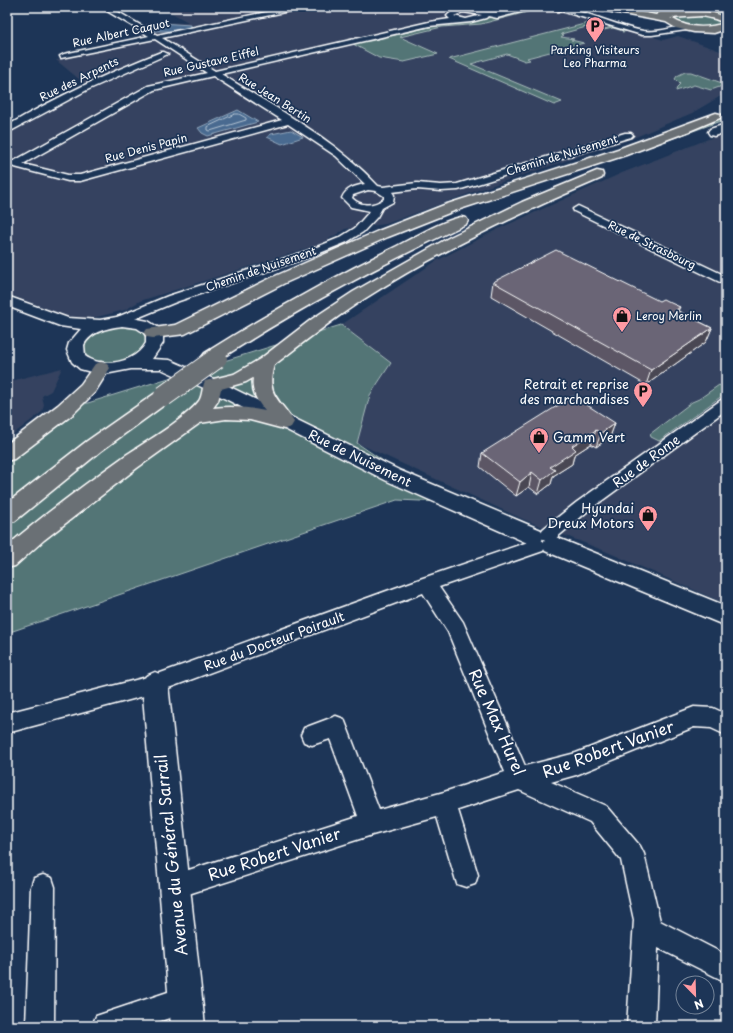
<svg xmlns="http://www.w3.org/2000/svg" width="733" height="1033" viewBox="0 0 733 1033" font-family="'Playpen Sans',sans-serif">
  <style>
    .built { fill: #344360 }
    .green { fill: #527576; stroke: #a8baba }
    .water { fill: #496b90; stroke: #92a6bc }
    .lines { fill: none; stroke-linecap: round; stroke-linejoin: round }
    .shore { stroke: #b6c4d3; stroke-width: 1 }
    .minor-casing { stroke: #fff; stroke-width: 3 }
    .tertiary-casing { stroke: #fff; stroke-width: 3 }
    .secondary-casing { stroke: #fff; stroke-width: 3 }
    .primary-casing { stroke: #fff; stroke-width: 3 }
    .minor { fill: #1d3557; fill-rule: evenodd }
    .tertiary { fill: #1d3557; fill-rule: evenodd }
    .secondary { fill: #1d3557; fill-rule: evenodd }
    .primary { fill: #6a7074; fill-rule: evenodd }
    .primary-bridge-casing { stroke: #fff; stroke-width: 22; stroke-linecap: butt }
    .primary-bridge { stroke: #6a7074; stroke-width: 20 }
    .wall { fill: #5b5765; stroke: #fff }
    .shaded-wall { fill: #4a4753; stroke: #fff }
    .building { fill: #6a6576; stroke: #fff }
    .labels { text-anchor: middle; stroke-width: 3.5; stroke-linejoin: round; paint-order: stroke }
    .far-street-label { font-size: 11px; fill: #fff; stroke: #1d3557 }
    .far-poi-label { font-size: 11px; fill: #fff; stroke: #1d3557 }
    .poi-label { font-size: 13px; fill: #fff; stroke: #1d3557; text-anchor: end }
    .street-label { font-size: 13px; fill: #fff; stroke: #1d3557 }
    .near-street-label { font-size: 16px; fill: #fff; stroke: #1d3557 }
  </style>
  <rect width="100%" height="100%" fill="#1d3557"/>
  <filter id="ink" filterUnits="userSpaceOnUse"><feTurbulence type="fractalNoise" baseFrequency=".025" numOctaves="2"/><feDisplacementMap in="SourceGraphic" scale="8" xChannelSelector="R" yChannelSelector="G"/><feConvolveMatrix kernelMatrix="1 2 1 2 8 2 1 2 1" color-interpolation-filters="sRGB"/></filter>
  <g filter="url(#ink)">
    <!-- built -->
    <path class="built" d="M161,7H563L663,40L678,36L726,53V93L692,113L631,139L487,187L386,224L345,229L321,244L140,301L125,310L81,321L7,294V125L85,84L56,60L63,59L60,56L110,46L153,31L145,24L158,22L184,23L188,22Z
      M726,132V604L605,551L525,520L357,443L370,395L391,363L341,325L436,261L498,229L622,173Z
      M62,368L51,391L42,396L44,405L42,412L7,439V382Z"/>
    <!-- green -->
    <path class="green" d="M613,7L726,12V17L704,13L656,15Z
      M541,8L563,10L630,31L622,32L623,31L613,28L604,30H602L611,27L601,23L561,34L564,35L561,37L574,39L571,40L584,43L527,58L530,60L525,61L507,54L471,64L562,102L554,105L449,59L596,21L564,11L535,10L481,24L442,27L400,37L438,54L404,62L379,58L353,44L361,41H370L443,24L384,37L437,23L477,20Z
      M680,15L712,16L724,24L721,27H687L672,19L673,17Z
      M685,72H691L722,83L725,85L711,90L694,85L676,91L677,87L680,84L675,79L677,76Z
      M726,111V119L652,146L698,127Z
      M114,325L135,326L148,335L145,351L117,365L87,361L81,346L89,335Z
      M341,325L391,363L370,395L357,443L443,502L397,500L7,633V441L65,410Z
      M719,385L726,389V393L659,441L651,437L650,434L692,402L699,399Z"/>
    <!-- water -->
    <path class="water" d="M161,23L190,25L193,27L169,31H155L147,26Z
      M238,110L258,122L208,136L202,133L198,128Z
      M291,130L303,137L282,144L267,137L271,134Z"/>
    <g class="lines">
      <!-- shore -->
      <path class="shore" d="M235,114H239L246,118V120L210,131L208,130V127Z"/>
      <defs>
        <path id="minor" d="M104,7H110L157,35L290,7H302L299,9L162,38L215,71L429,22L450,19L447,16L448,15C452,11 456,9 462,8C473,8 484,12 496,12C511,12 524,7 539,7L497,18L488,16L486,18L471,22L429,26L221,74C275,108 334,138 378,186L383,187L417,183L441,185L457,184L625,133H631L633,135L631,137L458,190L441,191L417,189L392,192L394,195L393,202L382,208L377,217L363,232L347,242L315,255L176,302L120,325L115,324L114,321L115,318L168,296L307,251L339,238L355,228L370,211L351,207L342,198C346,188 355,186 365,184L336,156L288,124L80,181H68L7,165V161H14L148,86L207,73L155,39L61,58L60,56L64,54L149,36L107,11ZM463,12L482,15L466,19L454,16ZM213,76L282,120L80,175H68L23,164L154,90ZM368,190L376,191L384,196V199C374,206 361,207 352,198L353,195Z
          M548,7C581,7 611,25 643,31C657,33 672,27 686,26L689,28L686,30L652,35H642Z
          M161,52H164L168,54L87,90L7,133V126C56,97 108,73 161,52Z
          M578,206L726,276V285L574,211L573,209Z
          M726,398V410L589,510L555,539L549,541L543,539L540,534L543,529L577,502L721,400Z
          M537,539L543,541L546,546L543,551L439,587L463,622L525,766L576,753L694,707L713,708L726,714V735L711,728L694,727L576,775L551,782L606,806L640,846L644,854L660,921L726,955V982L658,948L655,1026H627L634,920L621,860L590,822L519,790L458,810L478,875L475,884L466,887L457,884L437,817L372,835L176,898L167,895L164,886L167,877L176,874L358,816L330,739L312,745L304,742L301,735L304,728L336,716L344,719L379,810L444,792L505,772L448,632L423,593L155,693L7,733V713L155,675L420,579Z
          M43,875L52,878L55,887L54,1026H26L31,887L34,878Z
          M186,986L196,989L199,999L196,1009L146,1026H92L96,1016Z"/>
        <path id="tertiary" d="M7,296L68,318L100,320L122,316L148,321L159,328L163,337V343L152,359L170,360L218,381L401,471L541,530L544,536L541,542L533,544L525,542L387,481L206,389L161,369H131L105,374L95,373L80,369L72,362L67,350L69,343L81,329L60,326L7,306ZM122,326L137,328L146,334V343C135,363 103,369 85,356L84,345C91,331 108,328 122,326Z
          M553,536L726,606V626L545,551L542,545L545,539Z
          M155,672L164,676L168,684L205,1026H171L142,684L146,676Z"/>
        <path id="secondary" d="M726,124V132L714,136L710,135L708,132L710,129Z"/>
        <path id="primary" d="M597,7H615L656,15L660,12C682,12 705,7 726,18V29L714,33L694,32L676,28L666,22L601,10ZM702,16L715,19L725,23C712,27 695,29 681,23C677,22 674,19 670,18Z
          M716,113L720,114L722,116L720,118L687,132L626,155L454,211L388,237L285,283L185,334L153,338L147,337L144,333L147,329L175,325L273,277L378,231L444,205L618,149Z
          M597,171L602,172L603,175L602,178C520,213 439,251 364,299C333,319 304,342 274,365C265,395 280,399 294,422L291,427L284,429L250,420L226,419L200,423L137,468L44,540L15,566L7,568V546C45,514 85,484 126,455C146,442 185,419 199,401C203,395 202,387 205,381L234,374L260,359L312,319L353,292L450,237L522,202ZM253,378C251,391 257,401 265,411C247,407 231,406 213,408L218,401L221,389L246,382Z
          M461,217L466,218L468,221L466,224C380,265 297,309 217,361L211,362L205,361L202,357L205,353C267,314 331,278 397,246C417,236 439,222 461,217Z
          M101,362L107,364L110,368L95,392L72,415L14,459L7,461V444L58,405L81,384L95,364Z
          M164,390L171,392L173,396L171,400L101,451L15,521L7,523V503L87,441L157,392Z"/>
      </defs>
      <!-- minor casing -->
      <use href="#minor" class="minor-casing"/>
      <!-- tertiary casing -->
      <use href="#tertiary" class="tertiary-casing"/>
      <!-- secondary casing -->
      <use href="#secondary" class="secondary-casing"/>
      <!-- primary casing -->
      <use href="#primary" class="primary-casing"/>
      <!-- minor -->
      <use href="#minor" class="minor"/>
      <!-- tertiary -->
      <use href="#tertiary" class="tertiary"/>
      <!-- secondary -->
      <use href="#secondary" class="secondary"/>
      <!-- primary -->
      <use href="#primary" class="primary"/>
      <defs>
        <path id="primary-bridge" d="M164,396L217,358"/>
      </defs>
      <!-- primary-bridge casing -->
      <use href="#primary-bridge" class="primary-bridge-casing"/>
      <!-- primary-bridge -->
      <use href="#primary-bridge" class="primary-bridge"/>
    </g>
    <!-- wall -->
    <path class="wall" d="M493,282L680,307L678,311L712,328L706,342L646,385L491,296Z
      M615,423L610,437L596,447L591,444L574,455L572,464L553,476L551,484L538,494L529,487L516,496L480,467L482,453Z"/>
    <!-- shaded-wall -->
    <path class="shaded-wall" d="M712,328L706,342L646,385L651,370Z
      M615,423L610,437L596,447L601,433Z
      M596,430L591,444L574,455L572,464L553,476L551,484L538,494L542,480L550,467L572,446Z
      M532,472L529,487L516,496L520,482Z"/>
    <!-- building -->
    <path class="building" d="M556,250L659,301L663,299L671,303L680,307L676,310L712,328L651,370L493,282Z
      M573,396L615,423L601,433L596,430L572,446L576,450L550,467L555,470L542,480L532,472L520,482L482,453Z"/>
  </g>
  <!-- icons -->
  <defs>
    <symbol id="parking-pin" viewBox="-11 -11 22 30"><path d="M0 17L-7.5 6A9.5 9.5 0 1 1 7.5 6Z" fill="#ff9aa2" stroke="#1d3557"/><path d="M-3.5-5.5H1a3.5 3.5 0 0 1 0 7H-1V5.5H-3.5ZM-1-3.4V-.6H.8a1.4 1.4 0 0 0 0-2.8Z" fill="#111"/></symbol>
    <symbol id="shop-pin" viewBox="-11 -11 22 30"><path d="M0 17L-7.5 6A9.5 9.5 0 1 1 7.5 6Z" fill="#ff9aa2" stroke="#1d3557"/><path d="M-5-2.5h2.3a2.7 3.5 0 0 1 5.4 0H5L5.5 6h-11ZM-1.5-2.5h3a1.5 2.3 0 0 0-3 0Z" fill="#111"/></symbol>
  </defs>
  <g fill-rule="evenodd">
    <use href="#parking-pin" x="584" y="15" width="22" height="30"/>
    <use href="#shop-pin" x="611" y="305" width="22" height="30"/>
    <use href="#parking-pin" x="632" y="380" width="22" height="30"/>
    <use href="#shop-pin" x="528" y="426" width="22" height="30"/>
    <use href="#shop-pin" x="637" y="504" width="22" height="30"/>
  </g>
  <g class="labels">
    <!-- far-street labels -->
    <g class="far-street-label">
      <text transform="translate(121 33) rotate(-12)" y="4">Rue Albert Caquot</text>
      <text transform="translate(211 62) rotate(-13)" y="4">Rue Gustave Eiffel</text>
      <text transform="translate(79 79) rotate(-26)" y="4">Rue des Arpents</text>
      <text transform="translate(275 98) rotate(32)" y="4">Rue Jean Bertin</text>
      <text transform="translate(146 148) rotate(-15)" y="4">Rue Denis Papin</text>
      <text transform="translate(562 155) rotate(-17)" y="4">Chemin de Nuisement</text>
      <text transform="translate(652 245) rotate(26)" y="4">Rue de Strasbourg</text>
      <text transform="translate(261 269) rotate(-19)" y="4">Chemin de Nuisement</text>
    </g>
    <!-- far-poi labels -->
    <g class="far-poi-label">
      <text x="595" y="54">Parking Visiteurs<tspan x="595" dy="13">Leo Pharma</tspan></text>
      <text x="636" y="320" text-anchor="start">Leroy Merlin</text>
    </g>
    <!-- poi labels -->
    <g class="poi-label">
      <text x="629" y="389">Retrait et reprise<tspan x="629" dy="15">des marchandises</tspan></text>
      <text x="553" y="442" text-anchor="start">Gamm Vert</text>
      <text x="634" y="513">Hyundai<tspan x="634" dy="15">Dreux Motors</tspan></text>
    </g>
    <!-- street labels -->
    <g class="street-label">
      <text transform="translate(360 458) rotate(26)" y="5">Rue de Nuisement</text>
      <text transform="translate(646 461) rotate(-36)" y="5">Rue de Rome</text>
      <text transform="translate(274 641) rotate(-20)" y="5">Rue du Docteur Poirault</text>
    </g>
    <!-- near-street labels -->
    <g class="near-street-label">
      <text transform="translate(497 722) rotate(66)" y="6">Rue Max Hurel</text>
      <text transform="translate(608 749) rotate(-20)" y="6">Rue Robert Vanier</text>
      <text transform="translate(274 854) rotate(-18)" y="6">Rue Robert Vanier</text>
      <text transform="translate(171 855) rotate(-96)" y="6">Avenue du Général Sarrail</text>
    </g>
  </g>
  <!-- margin -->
  <rect width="733" height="1033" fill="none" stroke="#1d3557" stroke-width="24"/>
  <rect x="12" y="12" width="709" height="1009" fill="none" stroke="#fff" stroke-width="1.5" filter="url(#ink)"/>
  <!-- north arrow -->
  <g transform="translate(695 995) rotate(157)"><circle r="19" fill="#1d3557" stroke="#77869a"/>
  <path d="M0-3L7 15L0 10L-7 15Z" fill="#ff9aa2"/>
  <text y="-6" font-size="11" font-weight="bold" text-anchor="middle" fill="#ffffff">N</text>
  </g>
</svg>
